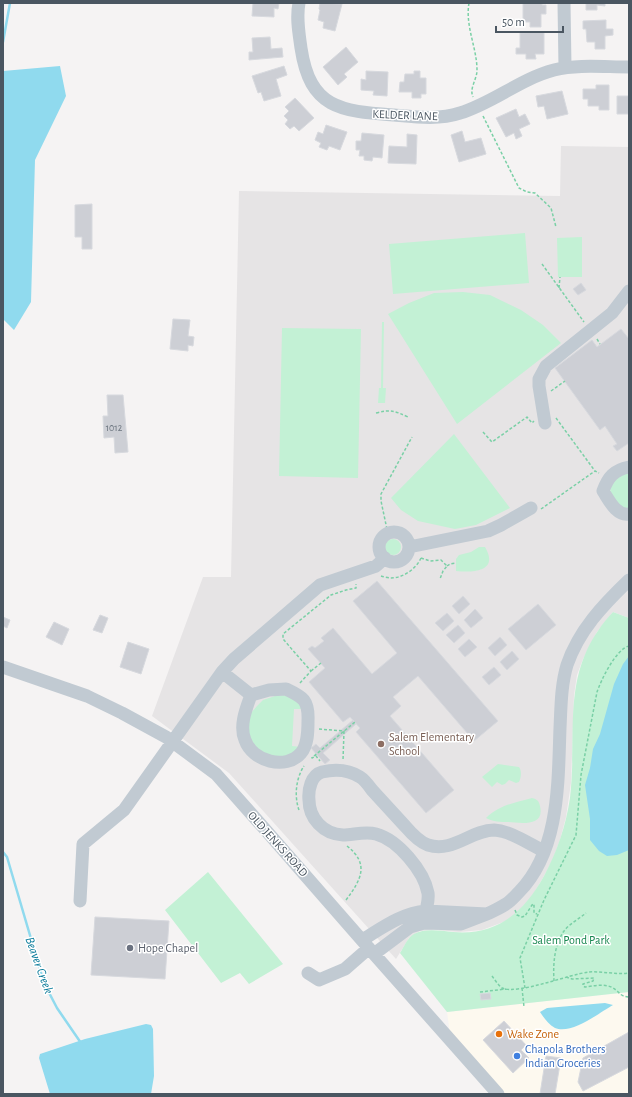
<svg xmlns="http://www.w3.org/2000/svg" width="632" height="1097" viewBox="0 0 632 1097" font-family="'Alegreya Sans',sans-serif">
  <style>
    .commercial { fill: #fdf9ef }
    .education { fill: #e6e4e5 }
    .green { fill: #c3f1d5 }
    .water { fill: #90daee }
    .lines { fill: none; stroke-linecap: round; stroke-linejoin: round }
    .stream { stroke: #90daee; stroke-width: 2.5 }
    .building { fill: #cdcfd5; stroke: #d7d9de }
    .path { stroke: #7ad0a6; stroke-width: 1.5; stroke-dasharray: 3 2; stroke-linecap: butt }
    .minor { stroke: #c1cad2; stroke-width: 13 }
    .education-dot { fill: #8d6e63; stroke: #fff; stroke-width: 1.5 }
    .worship-dot { fill: #6b7280; stroke: #fff; stroke-width: 1.5 }
    .food-dot { fill: #e8710a; stroke: #fff; stroke-width: 1.5 }
    .shop-dot { fill: #3f7fe0; stroke: #fff; stroke-width: 1.5 }
    .labels { text-anchor: middle; stroke-width: 3; stroke-linejoin: round; paint-order: stroke }
    .number-label { font-size: 10px; fill: #6b747e }
    .street-label { font-size: 12px; fill: #4a5661; stroke: #fff }
    .education-label { font-size: 12px; fill: #785e54; stroke: #fff; text-anchor: start }
    .park-label { font-size: 12px; fill: #17864f; stroke: #fff }
    .worship-label { font-size: 12px; fill: #5b616d; stroke: #fff; text-anchor: start }
    .food-label { font-size: 12px; fill: #c56008; stroke: #fff; text-anchor: start }
    .shop-label { font-size: 12px; fill: #366cbe; stroke: #fff; text-anchor: start }
    .water-label { font-size: 13px; font-style: italic; fill: #0c7c9b; stroke: #fff }
  </style>
  <rect width="100%" height="100%" fill="#f5f3f3"/>
  <!-- commercial -->
  <path class="commercial" d="M629,992V1094H498L451,1041L447,1012Z"/>
  <!-- education -->
  <path class="education" d="M561,146L629,147V618L613,612L597,632L583,659L577,675L574,695L571,783L566,817L560,840L553,859L544,876L531,898L515,914L506,921L482,930L459,932L437,930L420,931L415,934L409,938L396,959L229,773L152,716L203,577H231L239,191L560,196Z"/>
  <!-- green -->
  <path class="green" d="M525,233L529,283L393,294L389,244Z
    M582,237V277H558L557,238Z
    M463,292L490,295L521,310L543,325L561,343L457,424L388,314L409,303L434,293Z
    M382,322H384L383,388H386L385,403H378L379,388H381Z
    M282,328L361,329L358,478L279,476Z
    M454,434L510,508L476,525L455,529L418,521L401,510L391,498Z
    M629,471V509L622,508L610,494L611,482Z
    M385 547a8 8 0 1 1 16 0a8 8 0 1 1-16 0Z
    M479,547H485C499,571 475,573 456,571V559L459,555L471,552Z
    M613,612L629,618V992L447,1012L400,953C404,947 407,938 414,934C425,928 441,931 453,932C497,936 524,912 544,876C557,852 566,825 570,798C578,727 559,670 613,612Z
    M283,695C292,698 299,700 303,709H294L292,746L301,747L289,756L270,757L256,748L247,732L250,714L257,706L263,700L275,696Z
    M498,764L519,767C522,771 521,778 519,782L516,783L509,780L505,784L502,785L497,782L492,787L482,777Z
    M532,798C537,799 539,801 540,806C545,827 521,823 508,822C501,822 493,822 486,818C500,805 514,803 532,798Z
    M208,872L283,964L249,984L240,973L221,983L165,910Z"/>
  <!-- water -->
  <path class="water" d="M60,66L66,96L35,160L31,302L14,330L3,319V71Z
    M629,656V850L617,855L607,856L599,851L590,840V819L585,785L590,768L593,749L600,734L614,684L623,664Z
    M605,1003L613,1005C599,1013 571,1035 555,1028C548,1024 544,1018 540,1012L547,1008Z
    M146,1024L151,1025L153,1029L154,1076L151,1094H50L39,1058L40,1054L85,1039Z"/>
  <g class="lines">
    <!-- stream -->
    <path class="stream" d="M3,42L10,3
      M3,852L7,857L44,983L57,1008L81,1043"/>
  </g>
  <!-- building -->
  <path class="building" d="M253,3H279L278,9L274,8V17L252,16Z
    M320,3L342,4L335,31L323,28L324,22L318,20L320,10L319,9Z
    M523,3H542V5H546V14H541V27H530V22H523Z
    M586,3H605V6L597,5V10H586Z
    M606,20V29H613V35L605,36V49H595V42H587L586,29H583V21Z
    M544,32V54H535L536,59H526V54H516V48H520V33Z
    M270,37L271,49L282,48L283,57L249,60V52H253L252,38Z
    M346,47L358,62L344,74L347,77L338,85L323,67Z
    M284,66L287,75L276,79L281,96L264,101L261,92L258,93L252,76Z
    M366,71L388,72L387,96L373,95L374,91L361,90V79L366,80Z
    M414,71H420V78H426V94H421V98H412V92H399L400,82H404L405,74H414Z
    M596,85H609V110H599V106H588V99H583V89H596Z
    M562,91L568,114L547,119L544,106L538,107L536,96Z
    M617,96H629V114H617Z
    M295,98L314,118L299,131L294,126L290,129L285,124L288,120L284,116L289,111L285,107Z
    M516,109L519,117L525,114L530,124L519,129L522,136L516,139L514,133L506,137L496,118Z
    M326,125L347,132L340,150L329,146L327,150L319,147L321,143L315,140L318,132L323,134Z
    M462,131L465,142L481,138L486,154L459,162L451,135Z
    M362,133L384,135L382,158L373,157L372,161L364,160V156H359L360,150H356V141H361Z
    M407,134L417,135L416,164L388,163L389,146L407,147Z
    M92,204V249H82V237H75V205Z
    M581,283L586,290L578,295L573,289Z
    M173,319L190,320L188,336L194,337L193,346L188,345V351L170,349Z
    M621,329L629,339V443L617,451L613,446L617,444L605,426L600,430L555,368L592,340L597,347Z
    M107,395H123L128,452L115,453L114,437L104,438L103,416H108Z
    M377,581L498,721L474,741L418,676L393,697L401,706L390,716L454,790L426,813L356,732L360,728L350,717L343,722L309,682L325,668L308,649L312,646L315,648L324,641L321,638L333,628L372,674L397,653L353,601Z
    M463,596L470,604L459,614L452,606Z
    M538,604L556,625L526,650L508,629Z
    M475,609L483,618L471,628L464,620Z
    M447,613L454,621L443,631L435,623Z
    M100,615L108,618L102,633L93,630Z
    M3,617L10,620L7,628L3,626Z
    M54,622L69,629L62,645L46,637Z
    M458,625L465,633L454,643L446,635Z
    M500,637L507,645L495,656L488,648Z
    M469,639L477,647L465,657L458,649Z
    M128,642L149,649L141,674L120,667Z
    M512,651L519,659L507,670L500,662Z
    M494,667L501,675L489,685L482,677Z
    M353,720L356,724L323,753L330,760L325,764L311,748L316,744L320,748Z
    M95,917L169,921L165,979L91,975Z
    M490,993L491,999L481,1000L480,994Z
    M504,1021L526,1045L521,1050L529,1058L513,1073L483,1040Z
    M629,1032V1067L583,1091L578,1082L583,1058Z
    M546,1056L561,1058L555,1094H540Z"/>
  <g class="lines">
    <!-- path -->
    <path class="path" d="M469,3C465,26 477,48 477,70C477,80 469,88 473,97
      M483,116L519,188L527,192L535,193L551,208L556,227
      M542,264L584,322
      M559,288L560,277
      M597,339L600,344
      M551,391L565,381
      M376,413C390,409 395,411 408,417
      M556,418L595,471
      M483,432L492,442L527,417L532,423L534,421
      M541,509L595,471L599,473
      M388,534L381,501V494L412,437
      M421,558L430,561L441,560L447,566L443,571L440,579
      M447,566L450,564L456,563
      M381,576C384,577 388,578 391,578C403,578 416,569 421,558
      M311,671L321,663
      M300,683L311,671L283,639V634L331,595L346,590L356,588V584
      M319,729L344,731L343,760
      M314,756L355,722
      M312,757V758L316,756L320,761
      M299,810C294,796 296,778 304,766
      M346,900C361,880 370,864 347,846
      M515,910L517,915L522,917L525,916L532,905L534,904V913L537,914
      M492,976C495,980 498,985 502,988C518,995 570,974 589,972C603,971 616,975 629,973
      M566,977L572,979L594,978L593,981L583,984V986L585,987C593,986 605,983 613,988C621,993 619,996 629,997
      M554,981C553,965 554,945 564,931C569,924 579,919 586,913
      M522,988L524,1007
      M525,988L520,958L544,900L576,835L581,775L597,692C601,680 616,649 629,646
      M480,992L506,989"/>
    <!-- minor -->
    <path class="minor" d="M299,3C296,18 299,33 301,48C310,109 341,111 394,115C416,117 439,120 460,113C493,103 520,79 554,70C578,64 604,67 629,67
      M564,3L565,67
      M545,423L539,386V379L546,366L612,313L629,291
      M629,467C614,470 608,477 603,491C609,500 616,516 629,514
      M379 547a15 15 0 1 1 30 0a15 15 0 1 1-30 0Z
      M409,547L488,531L501,525L531,508
      M3,667L87,696L122,713L166,737L216,774L263,827L374,954L498,1094
      M222,672L251,695
      M286,689C303,697 309,700 308,721C308,731 308,745 301,753C286,771 252,761 245,740C239,726 246,709 251,695L269,690Z
      M80,901L83,844L124,810L222,672L234,659L320,585L376,566L385,558
      M426,911C427,905 429,900 428,893C424,871 398,840 376,834C365,831 353,835 343,835C323,834 309,818 309,800C308,790 311,775 322,772C335,769 349,770 360,777C365,780 369,786 372,790C383,802 394,814 405,826C411,833 419,842 428,845C453,853 471,830 494,830C511,831 529,844 544,851
      M487,914C493,911 500,908 506,904C511,901 515,896 519,892C560,850 558,782 560,728C561,707 561,685 567,665C579,630 603,605 629,580
      M362,940C382,928 402,913 426,911L487,914L461,924L424,923L410,927L374,954
      M308,973L319,980L345,969L369,948"/>
  </g>
  <!-- markers -->
  <circle class="education-dot" cx="381" cy="744" r="4"/>
  <circle class="worship-dot" cx="130" cy="948" r="4"/>
  <circle class="food-dot" cx="499" cy="1034" r="4"/>
  <circle class="shop-dot" cx="517" cy="1056" r="4"/>
  <g class="labels">
    <!-- number labels -->
    <g class="number-label">
      <text x="114" y="431">1012</text>
    </g>
    <!-- street labels -->
    <g class="street-label">
      <text transform="translate(405 115) rotate(2)" y="4">KELDER LANE</text>
      <text transform="translate(278 844) rotate(48)" y="4">OLD JENKS ROAD</text>
    </g>
    <!-- education labels -->
    <g class="education-label">
      <text x="389" y="741">Salem Elementary<tspan x="389" dy="14">School</tspan></text>
    </g>
    <!-- park labels -->
    <g class="park-label">
      <text x="571" y="944">Salem Pond Park</text>
    </g>
    <!-- worship labels -->
    <g class="worship-label">
      <text x="138" y="952">Hope Chapel</text>
    </g>
    <!-- food labels -->
    <g class="food-label">
      <text x="507" y="1038">Wake Zone</text>
    </g>
    <!-- shop labels -->
    <g class="shop-label">
      <text x="525" y="1053">Chapola Brothers<tspan x="525" dy="14">Indian Groceries</tspan></text>
    </g>
    <!-- water labels -->
    <g class="water-label">
      <text transform="translate(40 965) rotate(70)" y="5">Beaver Creek</text>
    </g>
  </g>
  <!-- border -->
  <rect width="632" height="1097" fill="none" stroke="#4a5661" stroke-width="8"/>
  <!-- scale -->
  <path d="M496 26v6h67v-6" fill="none" stroke="#4a5661" stroke-width="2"/>
  <text x="502" y="26" font-size="12" fill="#4a5661" stroke="#ffffff" stroke-width="3" paint-order="stroke">50 m</text>
</svg>
